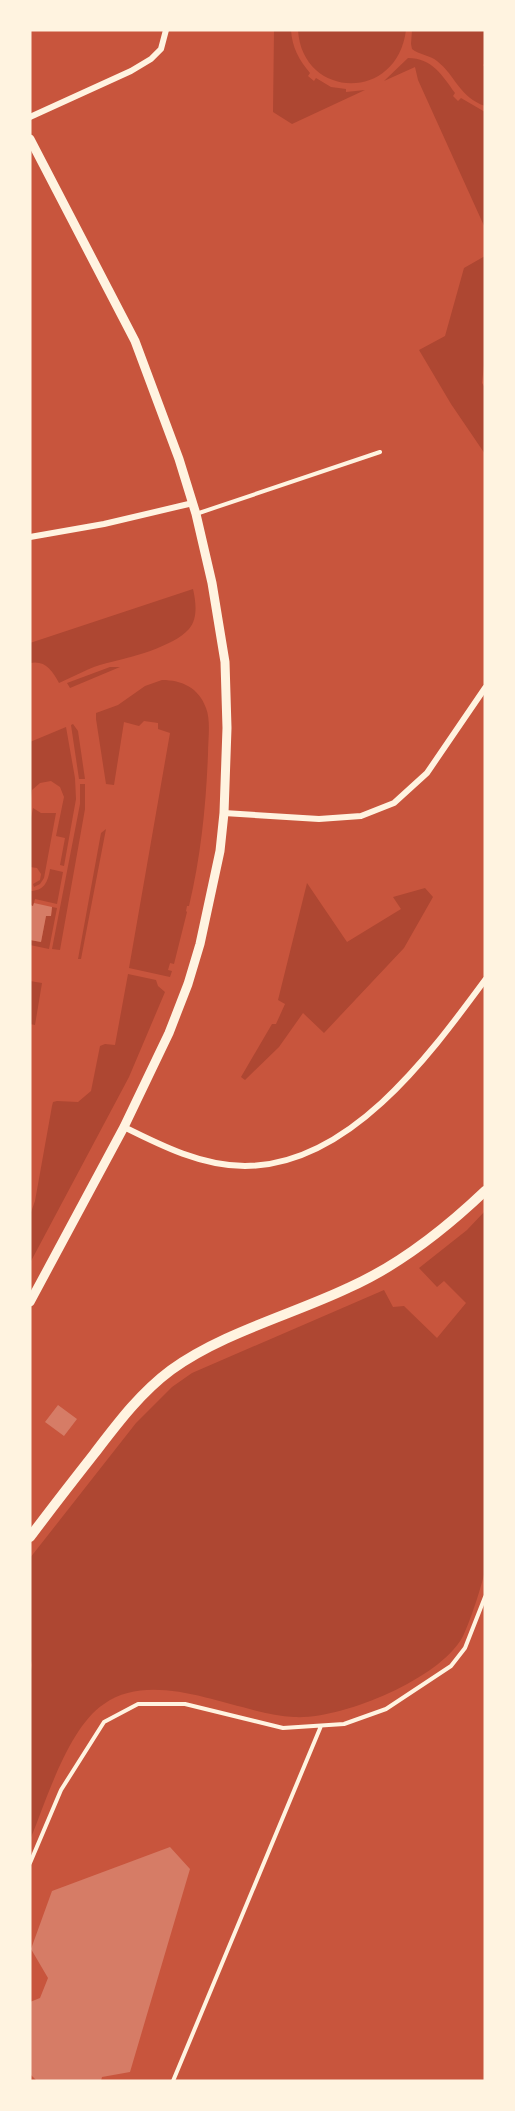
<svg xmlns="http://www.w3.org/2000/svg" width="515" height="2111" viewBox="0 0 515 2111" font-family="'PT Sans Narrow',sans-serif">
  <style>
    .green { fill: #ae4732 }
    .building { fill: #d67c66 }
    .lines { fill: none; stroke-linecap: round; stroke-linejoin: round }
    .service { stroke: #fff3e0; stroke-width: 4 }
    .minor { stroke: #fff3e0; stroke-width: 6 }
    .tertiary { stroke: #fff3e0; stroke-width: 9 }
    .secondary { stroke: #fff3e0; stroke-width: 10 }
  </style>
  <rect width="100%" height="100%" fill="#c8553d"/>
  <!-- green -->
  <path class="green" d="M274,30H291C292,47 299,60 310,73L308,76L314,81L316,78L331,87L346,89V92L365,90L292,124L273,112Z
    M298,30H406C397,103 302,99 298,30Z
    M412,30H484L485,63L483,65L485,68V106C459,97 456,76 437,61C430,55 419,55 412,49L411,44Z
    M408,58C432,58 442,75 455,93L453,96L458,101L461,98L485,112V228L418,80L415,67L384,81Z
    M485,256V356L482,383L485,388V454L451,404L419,350L445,336L464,268Z
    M193,589C196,602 198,619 189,629C173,647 129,658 107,663C90,667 75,676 59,683C52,670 45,660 30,663V643Z
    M110,667H120L70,688L67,683Z
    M162,680C182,680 199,688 206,708C211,721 208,739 208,754C206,805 201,856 189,906H187L186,911L187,912L174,964L170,963L168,970L172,971L170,977L129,968L170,733L158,729V723L144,721L139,726L124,722L114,785L106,784L96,719V713L118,705L145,686Z
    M73,724L78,731L85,779H79L71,725Z
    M66,727L75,778L76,799L64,866L60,865L65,838L56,836L64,797L60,787L51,781L40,783L32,790L30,806V742Z
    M80,784H85V809L60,950L52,949L80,804Z
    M33,808L41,813H56L44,878L40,884L34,887L33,884L40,880L41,874L37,868L30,867V823Z
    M106,829L81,959H78L101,833Z
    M50,869L63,872L57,904L35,899L33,906L30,905V891C44,891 48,882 50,869Z
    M307,883L347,942L401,909L393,897L425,888L433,897L404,948L324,1033L303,1013L279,1047L245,1080L241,1077L272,1024H276L285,1004L278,1000Z
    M52,907L57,908L49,949L30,945V940L41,942L46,916H51Z
    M128,974L156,980L158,986L165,992L129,1077L30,1263V1215L35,1201L52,1106L53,1102L57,1101L78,1102L91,1091L100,1046L105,1044L115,1045Z
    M30,981L42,983L35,1025L30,1024Z
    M485,1211C485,1293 485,1374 485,1456C485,1482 485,1508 485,1534C485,1546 486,1558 485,1569C484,1580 468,1628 462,1638C438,1680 340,1720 294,1717C236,1714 157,1667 104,1704C68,1728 47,1799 30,1840V1676L32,1665L30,1656V1558L136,1423L172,1387L192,1373L384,1290L393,1307L404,1306L437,1338L466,1303L444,1281L437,1287L419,1268L467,1230Z"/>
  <!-- building -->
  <path class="building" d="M34,903L52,907L51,916H46L41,942L30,940V905L33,906Z
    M58,1405L77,1419L64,1436L45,1422Z
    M170,1847L190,1869L130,2072L102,2077L101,2081H37L30,2074V2002L40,1998L48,1978L31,1949L52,1891Z"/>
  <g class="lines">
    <!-- service -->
    <path class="service" d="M196,514L380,452
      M30,1863L61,1790L104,1722L138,1704H185L283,1728L344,1724L386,1709L451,1666L465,1648L485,1597
      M173,2081L321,1726"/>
    <!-- minor -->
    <path class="minor" d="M30,117L131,71L151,59L161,49L166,30
      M30,537L104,524L193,503
      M224,813L319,819L361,816L394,803L427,773L485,688
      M124,1127C162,1146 202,1166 245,1166C349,1166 429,1056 485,980"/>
    <!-- tertiary -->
    <path class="tertiary" d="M30,139L135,341L179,459L196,514L212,583L225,662L227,728L224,813L220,851L200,944L188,984L169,1033L124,1127L30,1302"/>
    <!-- secondary -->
    <path class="secondary" d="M30,1537C51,1509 72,1482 94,1454C117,1424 140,1393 171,1370C222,1333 291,1315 348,1288C400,1265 444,1230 485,1191"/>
  </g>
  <!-- border -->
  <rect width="515" height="2111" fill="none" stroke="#fff3e0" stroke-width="63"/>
</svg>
